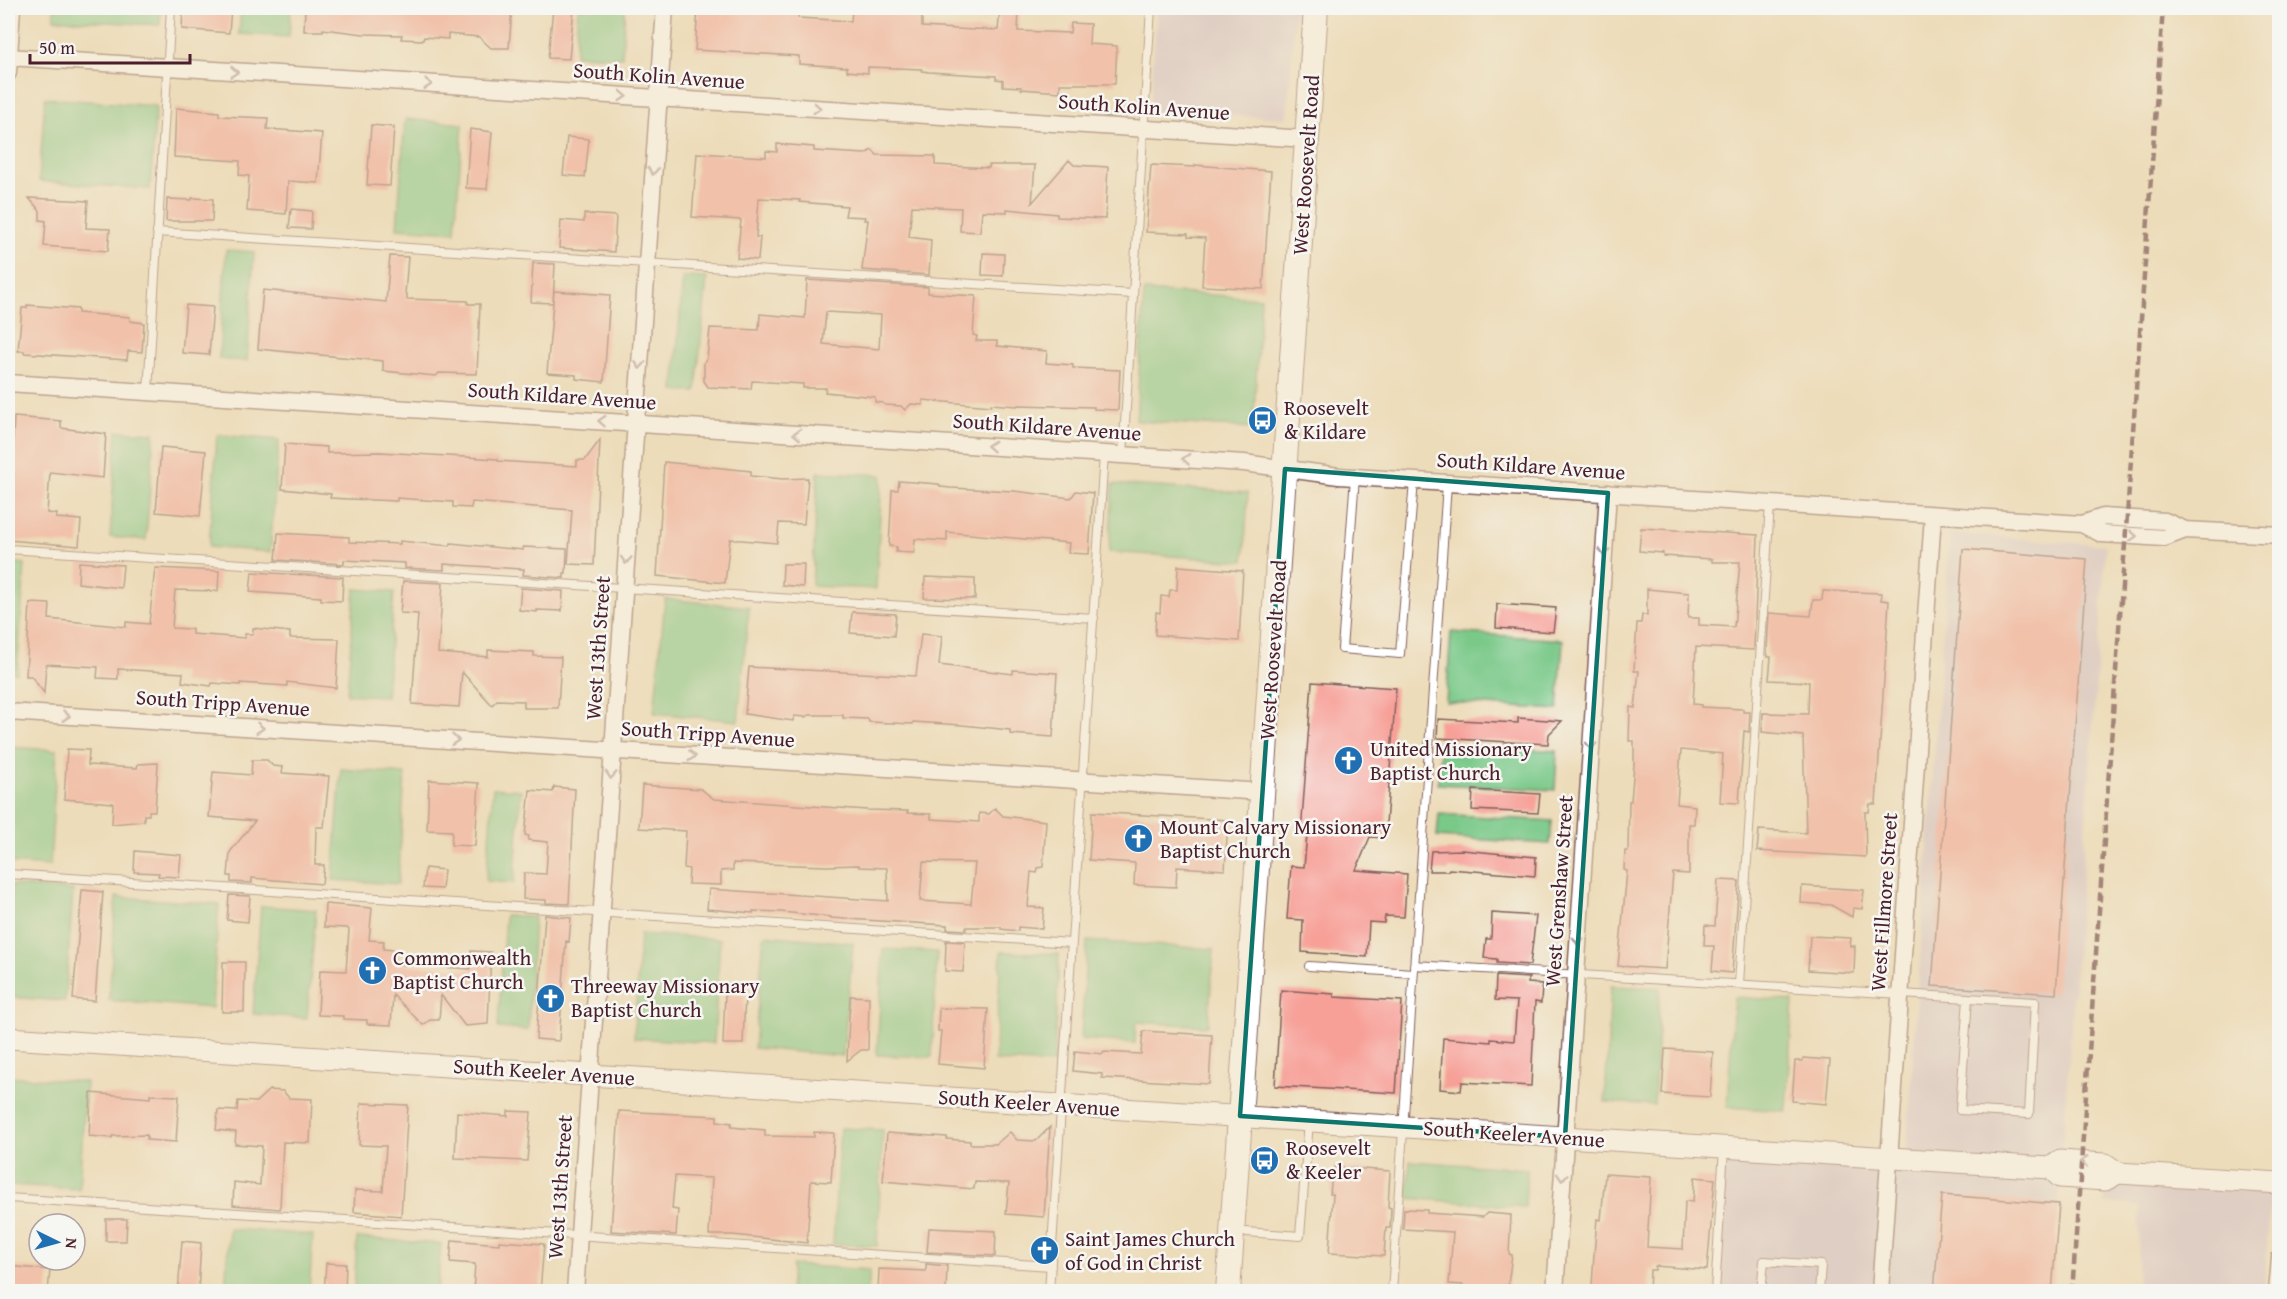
<svg xmlns="http://www.w3.org/2000/svg" width="2287" height="1299" viewBox="0 0 2287 1299" font-family="'Gentium Book Plus',serif">
  <style>
    .industrial { fill: #cfbdcf }
    .green { fill: #7ac989; stroke: #62745a; stroke-width: 1.5 }
    .building { fill: #f7a098; fill-rule: evenodd }
    .lines { fill: none; stroke-linecap: round; stroke-linejoin: round }
    .service-casing { stroke: #83615d; stroke-width: 10 }
    .minor-casing { stroke: #83615d; stroke-width: 19 }
    .tertiary-casing { stroke: #83615d; stroke-width: 23 }
    .secondary-casing { stroke: #83615d; stroke-width: 26 }
    .service { stroke: #fff; stroke-width: 8 }
    .minor { stroke: #fff; stroke-width: 16 }
    .tertiary { stroke: #fff; stroke-width: 21 }
    .secondary { stroke: #fff; stroke-width: 24 }
    .rail { stroke: #4a1f2b; stroke-width: 4.5; stroke-dasharray: 9 4.5; stroke-linecap: butt }
    .oneway { stroke: #ae9aa0 }
    .marked { fill: none; stroke: #0f766e; stroke-width: 4.5; stroke-linejoin: round }
    .labels { text-anchor: middle; stroke-width: 5; stroke-linejoin: round; paint-order: stroke }
    .street-label { font-size: 21px; fill: #4a1f2b; stroke: #f6f6f2 }
    .poi-label { font-size: 21px; fill: #4a1f2b; stroke: #f6f6f2; text-anchor: start }
  </style>
  <rect width="100%" height="100%" fill="#f6f6f2"/>
  <filter id="ink" filterUnits="userSpaceOnUse"><feTurbulence type="fractalNoise" baseFrequency=".0167" numOctaves="2"/><feDisplacementMap in="SourceGraphic" scale="12" xChannelSelector="R" yChannelSelector="G"/><feConvolveMatrix kernelMatrix="1 2 1 2 8 2 1 2 1" color-interpolation-filters="sRGB"/></filter>
  <filter id="wash" filterUnits="userSpaceOnUse"><feTurbulence type="fractalNoise" baseFrequency=".008" numOctaves="4" result="noise"/><feDisplacementMap in="SourceGraphic" scale="24" xChannelSelector="R" yChannelSelector="G"/><feGaussianBlur stdDeviation="1.35" result="paint"/><feColorMatrix in="noise" values="0 0 0 0 0 0 0 0 0 0 0 0 0 0 0 0 0 1.4 0 .05"/><feComposite in="paint" operator="in"/></filter>
  <g filter="url(#wash)">
    <rect width="100%" height="100%" fill="#eddcb9"/>
    <!-- industrial -->
    <path class="industrial" d="M1157,8H1295L1287,118L1150,112Z
      M1950,534L2106,545L2052,1291L1715,1292L1723,1161L1905,1171Z
      M2106,1182L2271,1193L2264,1291H2137L2140,1206L2104,1203Z"/>
    <!-- green -->
    <path class="green" d="M54,8H161L160,25L54,19Z
      M241,8H291L289,37L239,34Z
      M578,8H625L622,57L575,55Z
      M45,98L156,106L150,189L39,181Z
      M405,119L463,124L455,232L397,228Z
      M226,250L254,252L247,361L219,359Z
      M683,277L707,278L696,392L674,391Z
      M1144,291L1261,298L1253,428L1136,421Z
      M117,431L154,433L146,540L110,537Z
      M217,435L279,440L270,552L209,547Z
      M818,472L882,475L876,589L812,586Z
      M1113,484L1248,493L1244,561L1109,552Z
      M10,562L25,564L17,673L8,672V600Z
      M355,589L394,592L386,696L347,694Z
      M665,599L749,607L738,721L654,713Z
      M1451,632L1563,640L1558,710L1446,702Z
      M1441,745L1557,751L1555,790L1438,784Z
      M8,747L57,750L50,866L8,863Z
      M341,769L405,774L398,884L333,880Z
      M493,788L521,790L514,883L486,881Z
      M1439,814L1552,821L1550,844L1437,837Z
      M8,885L73,890L65,1001L8,997Z
      M116,897L219,904L212,1008L109,1000Z
      M261,906L316,910L307,1018L253,1014Z
      M505,915L534,917L528,1030L498,1028Z
      M640,934L720,939L714,1043L634,1038Z
      M764,935L853,943L843,1056L754,1048Z
      M1087,941L1214,949L1208,1026L1136,1022L1135,1043L1081,1039Z
      M883,949L937,952L932,1057L877,1055Z
      M1001,952L1059,954L1054,1064L995,1061Z
      M1611,986L1660,988L1654,1105L1605,1102Z
      M1734,997L1793,1001L1786,1111L1727,1107Z
      M8,1076L86,1082L79,1189L8,1185Z
      M840,1128L883,1130L877,1246L833,1244Z
      M1410,1161L1527,1169L1525,1207L1407,1198Z
      M229,1229L313,1235L309,1291H225Z
      M357,1238L441,1244L437,1291H354Z
      M792,1265L870,1270L868,1291H790Z"/>
    <g id="blocks">
      <!-- building -->
      <path class="building" d="M183,8H231L229,33L182,29Z
        M305,8H512L509,48H491L479,37L448,34V39L424,37L423,40L401,39L402,35L364,34L323,29V31H304Z
        M553,8H574L569,59L548,58Z
        M698,8H799L798,18L851,21L852,9L922,14V27L974,30V29L998,30L1000,10L1019,11L1018,31L1070,33L1071,23L1090,24L1089,44L1117,46L1115,84H1060V92L1021,89V87L1003,86V80L996,79V76L929,72L922,71V69L868,67V73L847,71V67L799,64V56L695,50Z
        M176,108L219,112V116L268,118L267,129L322,133L318,183L288,181L286,214L247,211L249,176L239,175L240,161L174,157Z
        M371,125L394,127L390,186L367,185Z
        M470,129L492,132L487,189L466,188Z
        M567,137L589,139L585,177L563,175Z
        M777,144L814,147V151L865,154L872,150L877,155L935,156V165L989,168V165H1035L1032,203L1069,160L1074,165L1108,167L1105,219L1057,217V214L1007,209V212L982,211L980,232L960,231L961,208L912,206L909,237L931,240L929,275L862,270L868,220H864L865,217L845,216L847,206L799,202L800,200L759,198L756,237H760L758,260L737,258L741,220L692,217L697,153L766,157V151L777,152Z
        M1151,165L1195,167V165L1271,171L1263,289L1202,286L1205,238L1188,237V234L1146,232Z
        M29,198L88,201L86,228L110,229L108,251L44,246L46,221L40,220V211Z
        M192,198L213,199L212,221H166L167,199L192,200Z
        M291,209L312,211L311,229L289,228Z
        M584,214L616,216L614,252L559,248L561,220L584,222Z
        M983,253L1004,254L1003,276L982,275Z
        M390,256L408,257L405,294H407V299L468,301V304H480L477,374L439,373L436,376L383,371V361L258,349L263,290L386,302Z
        M533,263L555,264L553,303L531,302Z
        M807,280L928,287V293L976,296L973,335L977,336L976,341H997V346L1047,351L1046,363L1073,365V368L1120,370L1118,410L1094,409V407L1018,405L1017,406L991,404V406L923,400V405L911,404L905,410L901,406L885,405L883,403L875,402V397L825,392L826,388H803V384L752,381L751,389L708,387L704,381V362L707,359L710,328L759,330L760,314L805,318ZM826,312L881,315L879,349L823,344Z
        M554,291L610,295L604,382L576,379V375L547,373Z
        M27,305L78,309V313L130,317V321L144,323L142,352L128,351L127,360L24,353V351H18L22,308H27Z
        M186,305L213,307L209,355L182,353Z
        M14,417L61,421V428L106,434L103,478L50,472L47,513L57,514L56,518L81,520L79,546L8,540Z
        M600,440L594,565L568,564L572,510L472,502L471,508L453,507V502L397,498V501L349,499L330,498L331,494L282,489L285,444L327,447V453L380,452L498,459V461L577,466V460H585Z
        M161,447L206,451L200,516L156,512Z
        M664,462L751,471V476L783,479L808,478L804,524L779,523L777,543L730,539L725,583L657,576Z
        M899,481L938,484L941,487L950,488L1014,491L1071,498L1076,491L1093,493L1089,554L1068,553L1069,543L947,532V541L915,539L914,553L896,552L897,547L889,546L892,490H898Z
        M1641,528L1758,535L1754,650L1696,647L1693,704L1702,705L1701,707L1743,709V712H1750L1749,732L1744,731L1739,803L1720,802L1723,754L1681,750L1677,804L1695,806L1694,824H1689V874L1673,873L1665,969L1618,966L1627,871L1624,870L1625,851H1628L1629,801H1631L1634,765V741H1629L1630,707L1635,708L1639,671H1634L1637,623H1641L1642,615H1647V589L1689,593L1688,618H1699V625L1734,627L1740,562H1712V559L1663,556V553L1639,551Z
        M278,533L349,537V542L400,544V541L450,546L451,543L523,550V547L567,549L566,573H564V578L523,575L524,569H521L444,564V570L405,568V563L344,560V564L276,560Z
        M1963,549L2087,559L2056,994L1932,986Z
        M79,562L123,565L121,588L78,583Z
        M783,564H804L803,587L782,585Z
        M1178,566L1243,571L1239,641L1155,635L1156,612L1160,613L1161,596L1169,597L1170,590H1177Z
        M155,568L219,571L218,591L175,590L172,628L192,629V634L245,638V634H253V628L290,632V638L339,639L336,688L287,682V686L240,683V685L212,683L211,686L182,682L183,673L118,669V679L97,678L98,667L46,664L44,693L31,676H26L30,603L50,604L49,619L126,627V622L149,624Z
        M252,572L343,577L342,601L321,600V597L250,592Z
        M925,577L975,579V599L924,598Z
        M403,581L443,583L438,653L488,657V650L534,652V656L561,657L558,708H524V701L497,700L492,705L462,672L459,707L412,704L418,614L400,613Z
        M521,588L563,591L562,611L537,610V612L519,610Z
        M1823,591L1882,593L1881,600L1889,601L1876,804H1870L1869,812H1865L1866,857L1757,851L1759,830L1806,833L1803,736L1762,732L1763,713L1808,714L1809,682L1769,680L1771,657H1768L1767,651L1769,613L1811,616L1813,600H1822Z
        M1497,604L1556,608L1553,632L1496,628Z
        M852,612L896,614L894,636L850,633Z
        M921,634L942,636L939,665L1013,674V670L1057,673L1053,737L1010,734V730L962,725L913,722V724L869,722L868,719L843,718V715H809L805,717L794,716L793,721L745,714L749,667L916,676Z
        M1312,682L1396,688L1385,838L1370,837L1356,870L1407,874L1404,917L1385,916L1384,923L1369,922L1367,957L1302,952L1303,920L1287,919L1291,866L1304,867L1307,834H1301Z
        M1518,718L1562,721L1549,734L1548,744L1437,738L1438,719L1518,723Z
        M67,749L89,750L88,765L137,768L138,764L158,763L155,811H149V815H144V821L112,824L113,803L64,799Z
        M252,760H267L273,766L283,767L282,773L329,776L324,827H316L315,865H324L322,884L252,878V883L231,882V876H228L230,852L255,821L209,817L213,772L251,775Z
        M429,780L479,783L475,846L451,845L452,831L427,830Z
        M642,785L701,789L714,799L867,810L908,811L907,813L931,814V819L979,822V813L989,814L995,808L1003,816L1046,821L1043,867L1038,868L1037,873L1031,872L1028,907L1044,908L1042,929L1018,927V931L1001,929V927H966V930L947,929V925L831,918V917L781,912L753,911V913L707,909L709,889L888,901L887,868L859,867V865L827,866L733,863V870L721,871V885L688,884L689,869L684,868L686,831L639,828ZM923,862L975,863L971,904L920,901Z
        M554,787L575,789L569,904L546,903V900L523,899L524,873L546,874L548,842L528,840L529,836L525,835L530,790L553,792Z
        M1473,790L1540,794L1538,813L1472,810Z
        M1092,812L1228,820L1225,870L1177,867L1176,887L1134,885L1135,863L1089,860Z
        M1462,850L1536,857L1535,876L1449,869L1448,871H1429L1431,851Z
        M135,851L181,855L179,877L158,876L159,873L134,872Z
        M425,868L444,870L442,889L423,888Z
        M1718,880L1739,881L1732,973L1712,971L1714,946H1704L1705,925L1715,926Z
        M1802,886L1864,890L1862,909L1853,908L1852,917L1831,905L1801,903Z
        M82,890L103,892L95,1001L73,999Z
        M229,895L250,896L248,922L227,920Z
        M325,904L372,908L369,940L384,941L383,949L395,950L394,964L470,969L471,951L491,952L488,1024L465,1026L441,995L439,1020H430L423,1025L393,995L391,1025L367,1024V1020L343,1019V1016L318,1015L320,970L346,971L349,930L347,928L324,927Z
        M1492,913L1536,916L1530,965L1497,963V959L1484,958L1486,939H1491Z
        M545,915L571,918L569,942L566,941L559,1041L536,1039Z
        M1810,936L1851,938L1850,946H1855L1854,973L1808,970Z
        M946,941L965,942L963,972L945,971Z
        M223,962H245L244,1012H222Z
        M1496,976L1529,978L1528,983L1542,984L1541,1003L1535,1002L1531,1086L1462,1082L1461,1091L1440,1089L1443,1038L1491,1042V1039L1514,1041L1517,1001L1495,1000Z
        M1281,990L1334,994V997L1402,1001L1396,1093L1275,1086Z
        M725,993L745,994L743,1044H723Z
        M850,996L869,997L868,1050H861L847,1061Z
        M939,1008L988,1009L984,1068L938,1064L941,1031H938Z
        M1143,1031L1212,1035L1209,1084L1102,1078V1074L1073,1071L1075,1051L1103,1054V1052L1141,1054Z
        M1665,1049L1713,1052L1710,1097L1662,1094Z
        M1803,1058L1830,1060L1826,1104L1792,1101L1795,1061H1802Z
        M269,1090L283,1091L289,1098L312,1099L310,1143L283,1142L280,1209L233,1205L234,1182L260,1185L262,1146L235,1144L236,1132L216,1130L218,1110L237,1111L238,1101L256,1102Z
        M91,1093L150,1098V1095L179,1096L176,1142L147,1140V1135L112,1136V1138L89,1136Z
        M361,1103L408,1105L401,1216L354,1212L355,1190L383,1191L386,1146L359,1145Z
        M508,1111L531,1112L527,1161L455,1158L457,1112L508,1116Z
        M619,1111L717,1116V1121L732,1123L731,1127L765,1130V1136L814,1137V1132L834,1133L831,1182L811,1181L807,1243L733,1235H709L712,1178L675,1176L672,1209L678,1210L676,1235L611,1231Z
        M1050,1127L1044,1217L1006,1214L1009,1183L975,1182L974,1189L883,1181L887,1133L947,1137V1139L970,1141V1144H996L1010,1132L1017,1140L1036,1141Z
        M1335,1167L1390,1171L1388,1207L1391,1208L1390,1228H1386L1384,1256L1329,1253L1333,1194H1330L1332,1173H1334Z
        M1605,1174L1651,1177L1647,1247L1683,1249L1685,1201L1693,1202L1695,1177L1715,1179L1707,1270L1655,1266V1270H1650L1649,1292L1595,1291V1287L1592,1286L1594,1254L1597,1219L1601,1220Z
        M1942,1195L2059,1204L2052,1292H1934Z
        M1404,1209L1427,1210V1213L1483,1217L1487,1213L1511,1215L1509,1254L1512,1255L1507,1292H1462L1463,1285L1449,1284L1453,1232L1403,1229Z
        M106,1219H127L126,1241H106Z
        M929,1228L996,1231L995,1256L927,1252Z
        M452,1240L499,1244V1241L544,1244L540,1292H473L475,1264L450,1262Z
        M182,1241L201,1243L198,1292H178Z
        M326,1263L346,1264L345,1292H324Z
        M926,1264L947,1266L946,1292H878L879,1269L926,1271Z
        M8,1266L50,1270L48,1292H8Z"/>
    </g>
  </g>
  <g filter="url(#ink)">
    <use href="#blocks" fill-opacity="0" stroke="#83615d" stroke-width="1.5"/>
    <g class="lines">
      <defs>
        <path id="service" d="M157,232L1133,294
          M148,392L171,8
          M1123,455L1151,8
          M1355,477L1342,649L1400,654L1414,481
          M8,549L1094,618
          M8,874L1072,943
          M1414,965C1621,977 1828,989 2035,1002L2029,1114L1960,1110L1968,998
          M1309,966L1413,973
          M1739,984L1770,504
          M8,1198L1051,1266
          M1233,1231L1300,1236L1309,1121
          M1049,1292L1104,454
          M1392,1292L1447,484
          M1715,1292L1724,1148
          M1761,1292L1764,1261L1821,1265L1819,1292"/>
        <path id="minor" d="M8,57L1307,139
          M8,73L12,8
          M8,383L1244,463L1339,476L2082,524L2103,517L2165,521L2185,530L2280,535
          M2082,524L2102,534L2164,538L2185,530
          M8,712L1263,792
          M575,1292L665,8
          M1555,1292L1608,493
          M1880,1292L1933,515
          M2277,1292L2280,1258"/>
        <path id="tertiary" d="M8,1038L2050,1168L2060,1177L2105,1180L2118,1173L2280,1183
          M2050,1168L2060,1161L2105,1164L2118,1173"/>
        <path id="secondary" d="M1228,1292L1316,8"/>
      </defs>
      <!-- service casing -->
      <use href="#service" class="service-casing"/>
      <!-- minor casing -->
      <use href="#minor" class="minor-casing"/>
      <!-- tertiary casing -->
      <use href="#tertiary" class="tertiary-casing"/>
      <!-- secondary casing -->
      <use href="#secondary" class="secondary-casing"/>
      <!-- service -->
      <use href="#service" class="service"/>
      <!-- minor -->
      <use href="#minor" class="minor"/>
      <!-- tertiary -->
      <use href="#tertiary" class="tertiary"/>
      <!-- secondary -->
      <use href="#secondary" class="secondary"/>
      <!-- rail -->
      <path class="rail" d="M2072,1292L2163,8"/>
    </g>
    <!-- one-way arrows -->
    <defs><path id="oneway-chevron" d="M-2-3.5L2.5 0L-2 3.5" fill="none" stroke-width="1.6" stroke-linecap="round" stroke-linejoin="round" transform="scale(1.5)"/></defs>
    <g class="oneway">
      <use href="#oneway-chevron" transform="translate(234 72) rotate(4)"/>
      <use href="#oneway-chevron" transform="translate(428 84) rotate(4)"/>
      <use href="#oneway-chevron" transform="translate(623 96) rotate(4)"/>
      <use href="#oneway-chevron" transform="translate(817 108) rotate(4)"/>
      <use href="#oneway-chevron" transform="translate(653 171) rotate(94)"/>
      <use href="#oneway-chevron" transform="translate(640 365) rotate(94)"/>
      <use href="#oneway-chevron" transform="translate(602 421) rotate(-176)"/>
      <use href="#oneway-chevron" transform="translate(797 434) rotate(-176)"/>
      <use href="#oneway-chevron" transform="translate(991 446) rotate(-176)"/>
      <use href="#oneway-chevron" transform="translate(1186 459) rotate(-176)"/>
      <use href="#oneway-chevron" transform="translate(2133 536) rotate(4)"/>
      <use href="#oneway-chevron" transform="translate(1604 552) rotate(94)"/>
      <use href="#oneway-chevron" transform="translate(626 560) rotate(94)"/>
      <use href="#oneway-chevron" transform="translate(66 716) rotate(4)"/>
      <use href="#oneway-chevron" transform="translate(260 728) rotate(4)"/>
      <use href="#oneway-chevron" transform="translate(455 740) rotate(4)"/>
      <use href="#oneway-chevron" transform="translate(1591 746) rotate(94)"/>
      <use href="#oneway-chevron" transform="translate(692 756) rotate(4)"/>
      <use href="#oneway-chevron" transform="translate(611 775) rotate(94)"/>
      <use href="#oneway-chevron" transform="translate(1578 941) rotate(94)"/>
      <use href="#oneway-chevron" transform="translate(2084 1162) rotate(-176)"/>
      <use href="#oneway-chevron" transform="translate(1562 1177) rotate(94)"/>
    </g>
  </g>
  <!-- marked area -->
  <path d="M0 0H2287V1299H0ZM1285,469L1608,493L1565,1137L1240,1116Z" fill="#eddcb9" fill-opacity=".55" fill-rule="evenodd"/>
  <path class="marked" d="M1285,469L1608,493L1565,1137L1240,1116Z"/>
  <!-- icons -->
  <defs>
    <symbol id="bus-disc" viewBox="-11 -11 22 22"><circle r="9.5" fill="#1f6fb2" stroke="#f6f6f2"/><path d="M-5-6H5V4H4V6H2V4H-2V6H-4V4H-5ZM-3.5-4V0h7V-4ZM-3.5 1.2v1.5H-2V1.2ZM2 1.2v1.5H3.5V1.2Z" fill="#fff"/></symbol>
    <symbol id="church-disc" viewBox="-11 -11 22 22"><circle r="9.5" fill="#1f6fb2" stroke="#f6f6f2"/><path d="M-1.2-6h2.4v3.5h3.3v2.4h-3.3V6h-2.4V-.1h-3.3v-2.4h3.3Z" fill="#fff"/></symbol>
  </defs>
  <g fill-rule="evenodd">
    <use href="#bus-disc" x="1246" y="404" width="33" height="33"/>
    <use href="#church-disc" x="1332" y="744" width="33" height="33"/>
    <use href="#church-disc" x="1122" y="822" width="33" height="33"/>
    <use href="#church-disc" x="356" y="954" width="33" height="33"/>
    <use href="#church-disc" x="534" y="982" width="33" height="33"/>
    <use href="#bus-disc" x="1248" y="1144" width="33" height="33"/>
    <use href="#church-disc" x="1028" y="1234" width="33" height="33"/>
  </g>
  <g class="labels">
    <!-- street labels -->
    <g class="street-label">
      <text transform="translate(659 76) rotate(4)" y="7">South Kolin Avenue</text>
      <text transform="translate(1144 107) rotate(4)" y="7">South Kolin Avenue</text>
      <text transform="translate(1306 165) rotate(-86)" y="7">West Roosevelt Road</text>
      <text transform="translate(562 396) rotate(4)" y="7">South Kildare Avenue</text>
      <text transform="translate(1047 427) rotate(4)" y="7">South Kildare Avenue</text>
      <text transform="translate(1531 466) rotate(4)" y="7">South Kildare Avenue</text>
      <text transform="translate(598 648) rotate(-86)" y="7">West 13th Street</text>
      <text transform="translate(1273 650) rotate(-86)" y="7">West Roosevelt Road</text>
      <text transform="translate(223 703) rotate(4)" y="7">South Tripp Avenue</text>
      <text transform="translate(708 734) rotate(4)" y="7">South Tripp Avenue</text>
      <text transform="translate(1559 891) rotate(-86)" y="7">West Grenshaw Street</text>
      <text transform="translate(1884 902) rotate(-86)" y="7">West Fillmore Street</text>
      <text transform="translate(544 1072) rotate(4)" y="7">South Keeler Avenue</text>
      <text transform="translate(1029 1103) rotate(4)" y="7">South Keeler Avenue</text>
      <text transform="translate(1514 1134) rotate(4)" y="7">South Keeler Avenue</text>
      <text transform="translate(560 1187) rotate(-86)" y="7">West 13th Street</text>
    </g>
    <!-- poi labels -->
    <g class="poi-label">
      <text x="1284" y="415">Roosevelt<tspan x="1284" dy="24">&amp; Kildare</tspan></text>
      <text x="1370" y="756">United Missionary<tspan x="1370" dy="24">Baptist Church</tspan></text>
      <text x="1160" y="834">Mount Calvary Missionary<tspan x="1160" dy="24">Baptist Church</tspan></text>
      <text x="393" y="965">Commonwealth<tspan x="393" dy="24">Baptist Church</tspan></text>
      <text x="571" y="993">Threeway Missionary<tspan x="571" dy="24">Baptist Church</tspan></text>
      <text x="1286" y="1155">Roosevelt<tspan x="1286" dy="24">&amp; Keeler</tspan></text>
      <text x="1065" y="1246">Saint James Church<tspan x="1065" dy="24">of God in Christ</tspan></text>
    </g>
  </g>
  <!-- margin -->
  <rect width="2287" height="1299" fill="none" stroke="#f6f6f2" stroke-width="30"/>
  <!-- north arrow -->
  <g transform="translate(57 1242) rotate(95)"><circle r="28" fill="#f6f6f2" stroke="#b1a0a2" stroke-width="1.5"/>
  <path d="M0-4.5L10 22L0 15L-10 22Z" fill="#1f6fb2"/>
  <text y="-9" font-size="16" font-weight="bold" text-anchor="middle" fill="#4a1f2b">N</text>
  </g>
  <!-- scale -->
  <path d="M30 54v9h160v-9" fill="none" stroke="#4a1f2b" stroke-width="3"/>
  <text x="39" y="54" font-size="18" fill="#4a1f2b" stroke="#f6f6f2" stroke-width="4.5" paint-order="stroke">50 m</text>
</svg>
